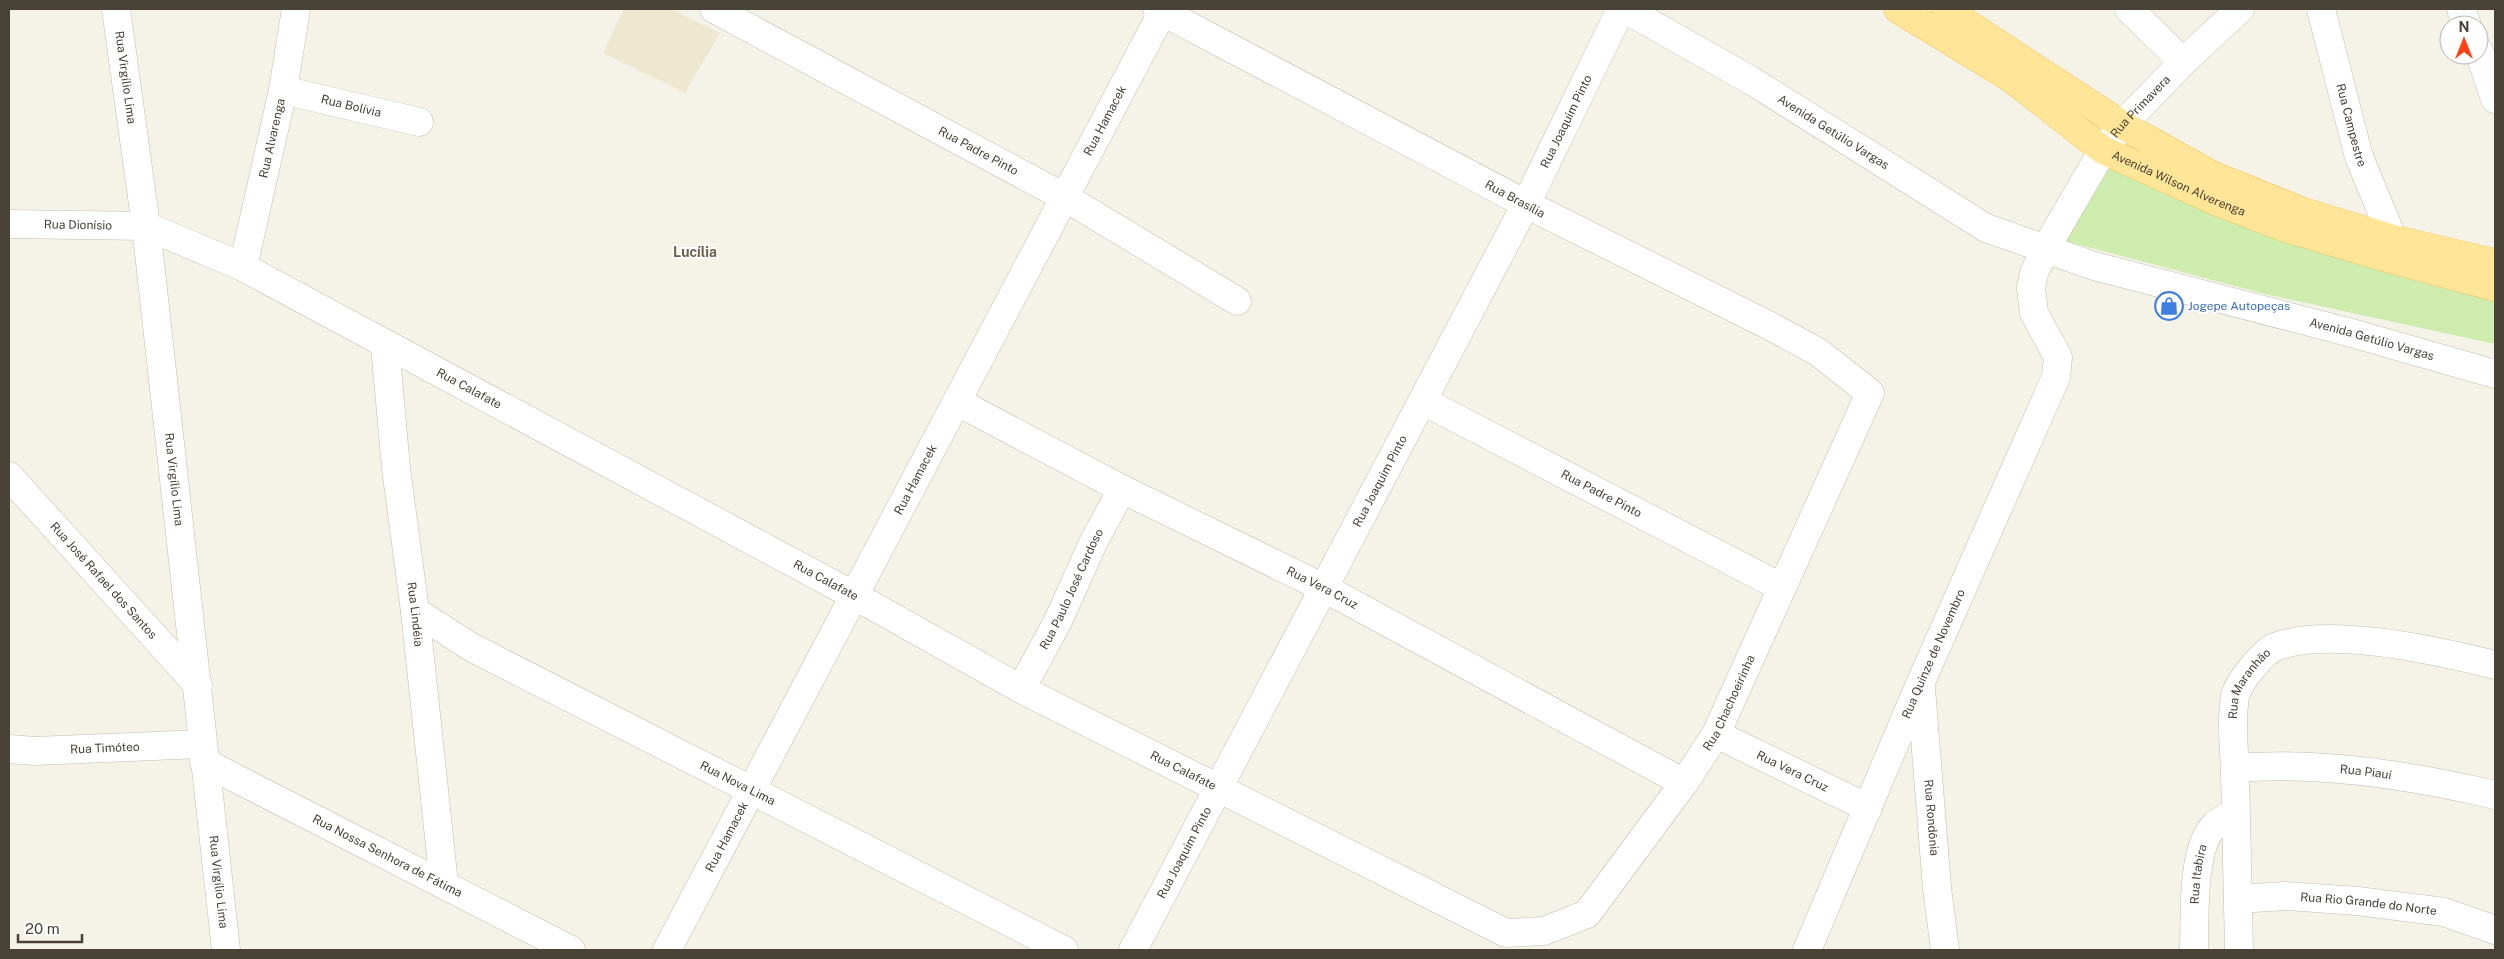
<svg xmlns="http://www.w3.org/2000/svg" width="2504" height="959" viewBox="0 0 2504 959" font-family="'Public Sans',sans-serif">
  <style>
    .education { fill: #efe8d1 }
    .green { fill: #ceecae }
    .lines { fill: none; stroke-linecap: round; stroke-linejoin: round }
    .minor-casing { stroke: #c4bdad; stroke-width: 29 }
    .major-casing { stroke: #ecc75f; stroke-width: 29 }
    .minor { stroke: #fff; stroke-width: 28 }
    .major { stroke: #ffe597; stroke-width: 28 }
    .labels { text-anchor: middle; stroke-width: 4; stroke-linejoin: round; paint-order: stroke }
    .street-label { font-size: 12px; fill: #494236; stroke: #fff }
    .shop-label { font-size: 12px; fill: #366cbe; stroke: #fff; text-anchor: start }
    .neighbourhood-label { font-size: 14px; font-weight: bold; fill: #6d614c; stroke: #fff }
  </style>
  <rect width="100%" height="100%" fill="#f5f2e8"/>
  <!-- education -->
  <path class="education" d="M624,9H671L720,33L685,93L603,53Z"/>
  <!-- green -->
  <path class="green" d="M2111,164L2495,296V344L2265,294L2058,239Z"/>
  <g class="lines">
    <defs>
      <g id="minor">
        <path id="s1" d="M116,9L146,226L226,950"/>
        <path id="s2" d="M714,9L1066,198L1237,301"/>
        <path id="s3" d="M1625,9L1752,81L1986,228L2094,266L2348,332L2495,374"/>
        <path d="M2129,9L2183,62"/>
        <path id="s4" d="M2321,9L2359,157L2393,239"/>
        <path d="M2461,9L2467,25"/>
        <path d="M2479,51L2495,99"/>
        <path id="s5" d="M283,90L419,122"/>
        <path id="s6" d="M9,224L146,226L243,267L855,596L1021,689L1506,933L1544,931L1587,914L1684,783L1716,734L1870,393L1818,352L1770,326L1526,204L1157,9"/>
        <path id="s7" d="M243,267L283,90L296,9"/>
        <path id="s8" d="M385,346L396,468L415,611L444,884"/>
        <path id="s9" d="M1423,401L1781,587"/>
        <path id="s10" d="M956,404L967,407L1122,489L1324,588L1684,783"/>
        <path id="s11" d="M9,476L198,685"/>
        <path id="s12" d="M415,611L471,647L1064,950"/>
        <path id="s13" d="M1921,688L1937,888L1945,950"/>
        <path id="s14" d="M1021,689L1058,621L1093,543L1122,489"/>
        <path id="s15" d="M1716,734L1868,808"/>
        <path id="s16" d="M9,749L35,751L202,744"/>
        <path id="s17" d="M204,762L571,950"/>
        <path id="s18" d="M2235,768C2319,761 2414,776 2495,795"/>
        <path id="s19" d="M2238,899L2285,896L2358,901L2444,912L2495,930"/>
        <path id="s20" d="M667,950L1164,9"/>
        <path id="s21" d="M1133,950L1526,204L1621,9"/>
        <path id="s22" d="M1807,950L1920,684L2056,377L2058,357L2034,313L2031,288L2034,273L2046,248L2103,150L2122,125L2183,62L2240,9"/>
        <path id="s23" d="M2194,950C2195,919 2191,847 2215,825C2220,820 2229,817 2235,813"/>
        <path id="s24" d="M2239,950C2238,891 2236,832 2235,772C2234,748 2231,720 2235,696C2238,683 2263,652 2275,647C2329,626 2439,651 2495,665"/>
      </g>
      <g id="major">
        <path id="s25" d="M1898,9L2011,78L2103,150L2218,202L2283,227L2394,260L2495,287"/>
        <path d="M1945,9L2122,125L2212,175L2301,211L2393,239L2495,263"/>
      </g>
    </defs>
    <!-- minor casing -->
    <use href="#minor" class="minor-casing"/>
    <!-- major casing -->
    <use href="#major" class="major-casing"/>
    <!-- minor -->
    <use href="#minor" class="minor"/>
    <!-- major -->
    <use href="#major" class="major"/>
  </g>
  <!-- icons -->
  <defs>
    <symbol id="shop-ring" viewBox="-11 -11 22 22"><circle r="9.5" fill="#fff" stroke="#3f7fe0" stroke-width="1.5"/><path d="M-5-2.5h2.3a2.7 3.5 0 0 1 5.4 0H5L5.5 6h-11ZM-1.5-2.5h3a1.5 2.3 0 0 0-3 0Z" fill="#3f7fe0"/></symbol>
  </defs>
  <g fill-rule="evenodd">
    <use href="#shop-ring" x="2153" y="290" width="32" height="32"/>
  </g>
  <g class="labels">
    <!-- street labels -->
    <g class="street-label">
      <text dy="4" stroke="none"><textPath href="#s1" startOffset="69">Rua Virgílio Lima</textPath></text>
      <text dy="4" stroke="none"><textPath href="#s5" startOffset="70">Rua Bolívia</textPath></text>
      <text dy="4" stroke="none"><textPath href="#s22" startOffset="934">Rua Primavera</textPath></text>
      <text dy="4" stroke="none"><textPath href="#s21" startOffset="935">Rua Joaquim Pinto</textPath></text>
      <text dy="4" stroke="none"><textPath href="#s20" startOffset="938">Rua Hamacek</textPath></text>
      <text dy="4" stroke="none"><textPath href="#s4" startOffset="120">Rua Campestre</textPath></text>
      <text dy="4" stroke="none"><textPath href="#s3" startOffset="242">Avenida Getúlio Vargas</textPath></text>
      <text dy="4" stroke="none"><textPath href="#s7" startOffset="132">Rua Alvarenga</textPath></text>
      <text dy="4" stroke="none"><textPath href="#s2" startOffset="300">Rua Padre Pinto</textPath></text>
      <text dy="4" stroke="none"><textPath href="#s25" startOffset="332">Avenida Wilson Alverenga</textPath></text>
      <text transform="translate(1515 199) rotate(28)" y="4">Rua Brasília</text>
      <text dy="4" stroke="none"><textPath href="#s6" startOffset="69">Rua Dionísio</textPath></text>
      <text dy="4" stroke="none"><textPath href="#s3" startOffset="824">Avenida Getúlio Vargas</textPath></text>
      <text dy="4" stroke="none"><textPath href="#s6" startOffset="499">Rua Calafate</textPath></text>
      <text dy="4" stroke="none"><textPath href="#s1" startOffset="474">Rua Virgílio Lima</textPath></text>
      <text dy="4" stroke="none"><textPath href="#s20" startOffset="532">Rua Hamacek</textPath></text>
      <text dy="4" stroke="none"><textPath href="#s21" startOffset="530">Rua Joaquim Pinto</textPath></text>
      <text dy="4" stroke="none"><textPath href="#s9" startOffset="201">Rua Padre Pinto</textPath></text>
      <text dy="4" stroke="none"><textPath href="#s11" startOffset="141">Rua José Rafael dos Santos</textPath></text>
      <text dy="4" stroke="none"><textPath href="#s6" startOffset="904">Rua Calafate</textPath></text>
      <text dy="4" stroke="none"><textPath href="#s14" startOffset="112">Rua Paulo José Cardoso</textPath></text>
      <text dy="4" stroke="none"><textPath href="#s10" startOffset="410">Rua Vera Cruz</textPath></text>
      <text dy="4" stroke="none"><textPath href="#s8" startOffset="270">Rua Lindéia</textPath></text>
      <text dy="4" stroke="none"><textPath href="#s22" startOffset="322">Rua Quinze de Novembro</textPath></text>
      <text dy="4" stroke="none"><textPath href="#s24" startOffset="271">Rua Maranhão</textPath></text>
      <text dy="4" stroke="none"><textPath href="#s6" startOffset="2010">Rua Chachoeirinha</textPath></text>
      <text dy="4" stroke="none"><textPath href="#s16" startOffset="96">Rua Timóteo</textPath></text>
      <text dy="4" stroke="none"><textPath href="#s6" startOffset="1309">Rua Calafate</textPath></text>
      <text dy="4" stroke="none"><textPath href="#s15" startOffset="85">Rua Vera Cruz</textPath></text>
      <text dy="4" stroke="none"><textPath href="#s18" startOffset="131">Rua Piauí</textPath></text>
      <text dy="4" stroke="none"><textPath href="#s12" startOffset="366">Rua Nova Lima</textPath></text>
      <text dy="4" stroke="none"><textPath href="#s13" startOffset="130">Rua Rondônia</textPath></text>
      <text dy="4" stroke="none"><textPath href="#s20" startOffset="128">Rua Hamacek</textPath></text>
      <text dy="4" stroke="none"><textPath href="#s21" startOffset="110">Rua Joaquim Pinto</textPath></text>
      <text dy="4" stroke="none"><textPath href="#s17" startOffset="206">Rua Nossa Senhora de Fátima</textPath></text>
      <text dy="4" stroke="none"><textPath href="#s23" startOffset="76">Rua Itabira</textPath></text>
      <text dy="4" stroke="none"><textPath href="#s1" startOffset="879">Rua Virgílio Lima</textPath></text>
      <text dy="4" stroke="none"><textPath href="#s19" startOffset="131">Rua Rio Grande do Norte</textPath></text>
    </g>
    <!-- shop labels -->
    <g class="shop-label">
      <text x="2188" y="310">Jogepe Autopeças</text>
    </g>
    <!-- neighbourhood labels -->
    <g class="neighbourhood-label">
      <text x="695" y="257">Lucília</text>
    </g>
  </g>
  <!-- border -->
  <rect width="2504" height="959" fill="none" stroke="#494236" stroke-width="20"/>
  <!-- north arrow -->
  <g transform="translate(2464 40)"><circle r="24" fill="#ffffff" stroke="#b6b3af"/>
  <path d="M0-4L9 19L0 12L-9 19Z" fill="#ff4115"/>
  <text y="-8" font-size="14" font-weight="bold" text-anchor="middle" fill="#494236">N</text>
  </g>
  <!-- scale -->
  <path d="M18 934v8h64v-8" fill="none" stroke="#494236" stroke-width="2.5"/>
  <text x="25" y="934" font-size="15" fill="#494236" stroke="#ffffff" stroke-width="4" paint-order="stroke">20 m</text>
</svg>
